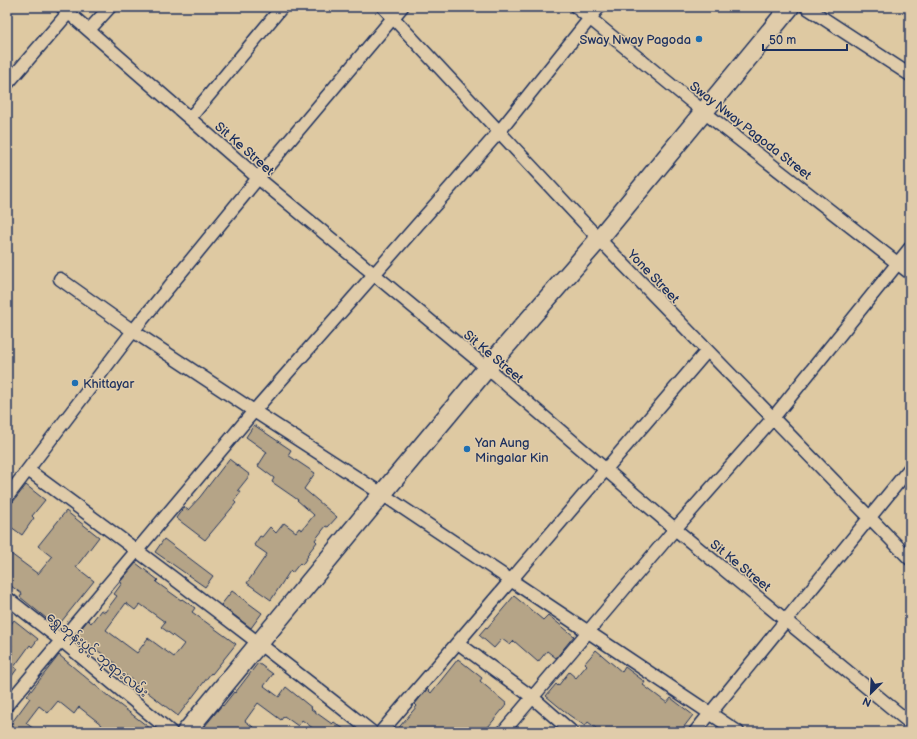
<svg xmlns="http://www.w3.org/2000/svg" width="917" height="739" viewBox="0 0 917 739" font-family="'Balsamiq Sans','Noto Sans Myanmar',sans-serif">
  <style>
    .building { fill: #b5a487; stroke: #1b2f5e; fill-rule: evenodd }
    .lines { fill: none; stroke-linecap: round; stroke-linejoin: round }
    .street-casing { stroke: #1b2f5e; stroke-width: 15 }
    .secondary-casing { stroke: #1b2f5e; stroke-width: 21 }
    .street { stroke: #e0ccaa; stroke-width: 12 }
    .secondary { stroke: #e0ccaa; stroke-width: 18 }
    .poi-dot { fill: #1f6fb2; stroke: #e0ccaa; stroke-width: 1.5 }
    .labels { text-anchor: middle; stroke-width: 3; stroke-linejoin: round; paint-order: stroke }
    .poi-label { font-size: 13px; fill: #1b2f5e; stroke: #e0ccaa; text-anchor: start }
    .street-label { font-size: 13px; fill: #1b2f5e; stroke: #e0ccaa }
  </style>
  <rect width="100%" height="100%" fill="#dec9a2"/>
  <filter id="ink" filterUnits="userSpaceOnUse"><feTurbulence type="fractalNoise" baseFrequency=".025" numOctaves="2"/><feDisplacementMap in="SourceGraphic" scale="8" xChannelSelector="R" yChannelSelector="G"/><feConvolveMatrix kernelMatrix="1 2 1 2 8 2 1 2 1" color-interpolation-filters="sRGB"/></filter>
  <g filter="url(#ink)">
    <!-- building -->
    <path class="building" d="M254,425L291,450L288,455L315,473L304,489L337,517L328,527L326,526L315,540L317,542L307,555L308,556L302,565L300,563L292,573L290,571L271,600L247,583L267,554L254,545L260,536L262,537L270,527L276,533L284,523L296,532L299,528L302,530L314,515L297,500H298L272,482L274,478L258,466L267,452L246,437Z
      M229,459L250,475L238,490L241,492L234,501L236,503L205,540L176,518L184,507L188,510L200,497Z
      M26,485L45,500L32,516L34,518L22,535L7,524V506L13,502Z
      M66,511L99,537L76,567L94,581L57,627L20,597L22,594L7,583V551L38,574L52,557L38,546Z
      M164,539L213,576L205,587L155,552Z
      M136,563L158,580L156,582L181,600L182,599L195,608L192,612L236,644L212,674L211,673L178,716L119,670L120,669L115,665V663L76,635L88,620L91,623L101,610L105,612L117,596L114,594L122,583L120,582ZM126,603L135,610L140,604L165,622L161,627L184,644L174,657L148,638L137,653L106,630Z
      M232,591L262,613L251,628L221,605Z
      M514,596L543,620L548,615L574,636L556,658L547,651L538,662L514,641L510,645L502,639L494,648L479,635L486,627L487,628Z
      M14,620L38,639L32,647L30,645L14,667L17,669L7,683V652L12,645L7,641V622L11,624Z
      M596,650L622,672L625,667L645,682L643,685L667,703L671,698L693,715L680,732H601L588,722L585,726L569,715L546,696L556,684L558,686L569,672L576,678L587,665L585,663Z
      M59,655L108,696L155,732H97L102,725L79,707L74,714L58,701L48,713L39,706L26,723L38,732H19L10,725L30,698L27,696Z
      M458,659L482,678L480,681L507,704L484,732H395L417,706L415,704L427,689L431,693Z
      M258,663L273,674L264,686L279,697L286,687L312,708L311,709L332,724L334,722L348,732H318L302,720L298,726L284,716L281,720L258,703L245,721L260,732H212L205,726L222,705L223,706L234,692L235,693Z"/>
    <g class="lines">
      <defs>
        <path id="street" d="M62,7L258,178L487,368L675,529L910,723
          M383,7L599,239L910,559
          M576,7L704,112L910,273
          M806,7L910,75
          M89,30L110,7
          M7,84L69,12
          M190,118L282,7
          M60,279L133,331L254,411L382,494L738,732
          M28,470C144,555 259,642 372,732
          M7,497L133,331L258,178L402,7
          M7,598L62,641L171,732
          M458,643L532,697L572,732
          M7,705L254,411L499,132L599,7
          M381,732L707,351
          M503,732L675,529L773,418L910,248
          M695,732L910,468"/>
        <path id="secondary" d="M186,732L382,494L487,368L599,239L790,7"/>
      </defs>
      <!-- street casing -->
      <use href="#street" class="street-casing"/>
      <!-- secondary casing -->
      <use href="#secondary" class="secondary-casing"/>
      <!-- street -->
      <use href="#street" class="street"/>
      <!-- secondary -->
      <use href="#secondary" class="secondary"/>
    </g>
  </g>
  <!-- markers -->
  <g class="poi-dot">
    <circle cx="699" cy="39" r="4"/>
    <circle cx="75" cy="383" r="4"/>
    <circle cx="467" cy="449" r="4"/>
  </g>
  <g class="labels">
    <!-- poi labels -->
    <g class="poi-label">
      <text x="691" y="44" text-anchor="end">Sway Nway Pagoda</text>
      <text x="83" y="388">Khittayar</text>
      <text x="475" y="447">Yan Aung<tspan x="475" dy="15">Mingalar Kin</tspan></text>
    </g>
    <!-- street labels -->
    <g class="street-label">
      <text transform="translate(751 130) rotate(38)" y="5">Sway Nway Pagoda Street</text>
      <text transform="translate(245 148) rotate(41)" y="5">Sit Ke Street</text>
      <text transform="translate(654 276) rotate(46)" y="5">Yone Street</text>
      <text transform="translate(494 356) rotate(40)" y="5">Sit Ke Street</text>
      <text transform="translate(741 565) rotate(39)" y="5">Sit Ke Street</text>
      <text transform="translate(98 654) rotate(39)" y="5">ရွှေဘုန်းပွင့် ဘုရားလမ်း</text>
    </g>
  </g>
  <!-- margin -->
  <rect width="917" height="739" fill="none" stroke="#e0ccaa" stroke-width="24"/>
  <rect x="12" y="12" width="893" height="715" fill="none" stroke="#1b2f5e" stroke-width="1.5" filter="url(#ink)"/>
  <!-- north arrow -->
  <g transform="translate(871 693) rotate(204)" stroke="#e0ccaa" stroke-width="3" paint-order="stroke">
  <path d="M0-3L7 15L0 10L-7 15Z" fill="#1b2f5e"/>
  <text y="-6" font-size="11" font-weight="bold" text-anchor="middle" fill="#1b2f5e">N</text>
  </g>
  <!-- scale -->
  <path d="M763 44v6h84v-6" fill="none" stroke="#1b2f5e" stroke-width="2"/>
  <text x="769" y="44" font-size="12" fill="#1b2f5e" stroke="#e0ccaa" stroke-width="3" paint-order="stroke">50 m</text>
</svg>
